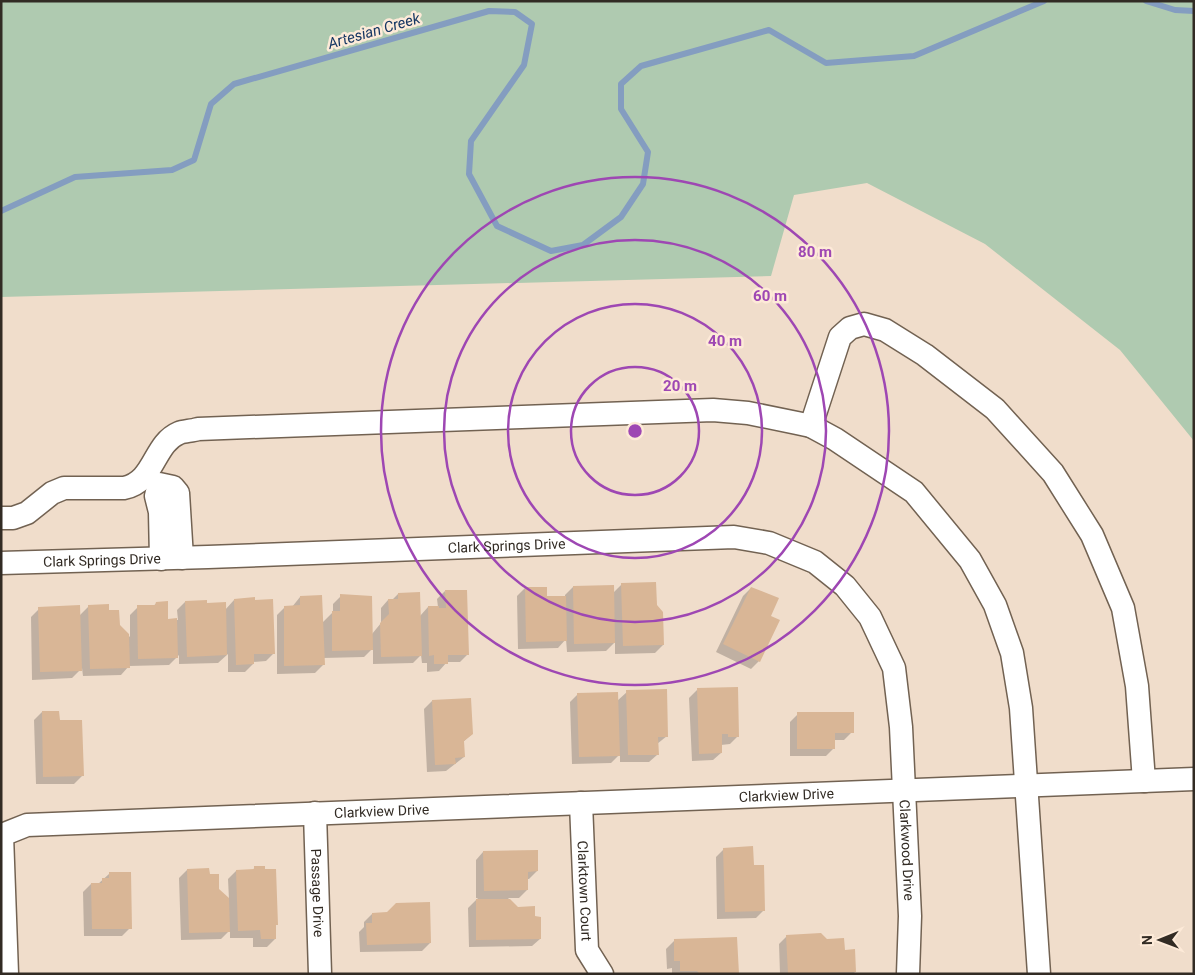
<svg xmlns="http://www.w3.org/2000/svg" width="1195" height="975" viewBox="0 0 1195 975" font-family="Roboto,sans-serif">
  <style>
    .green { fill: #afcab0 }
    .shadow { fill: #0003 }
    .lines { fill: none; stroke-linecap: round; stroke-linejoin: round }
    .stream { stroke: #849dc0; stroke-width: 6 }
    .building { fill: #d9b696 }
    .street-casing { stroke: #726252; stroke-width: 25 }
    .street { stroke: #fff; stroke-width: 22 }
    .ring { fill: none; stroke: #9e47b3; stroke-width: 2.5 }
    .labels { text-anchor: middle; stroke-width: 5; stroke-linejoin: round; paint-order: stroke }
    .street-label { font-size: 14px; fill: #322b24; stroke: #fdead8 }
    .water-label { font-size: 15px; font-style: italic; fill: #143562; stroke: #fdead8 }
    .centre { fill: #9e47b3; stroke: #fdead8; stroke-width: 2.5 }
    .ring-label { font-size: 15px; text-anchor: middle; font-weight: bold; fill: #9e47b3; stroke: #fdead8; stroke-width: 5; stroke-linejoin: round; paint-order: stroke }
  </style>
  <rect width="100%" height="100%" fill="#f0ddcb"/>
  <!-- green -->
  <path class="green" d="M1,1H1194V441L1120,350L985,244L867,183L794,195L771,276L1,297Z"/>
  <!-- shadow -->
  <path class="shadow" d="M622,584L656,606L663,645L655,653L615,654V642L606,651L567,652L566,639L558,648L518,649L517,596L525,588L546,597H565V595L573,587L613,593Z
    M751,588L769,616L759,661L751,669L716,652L743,596Z
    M445,591L468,654L460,662H447L439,671L427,672V663H422L421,655L413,663L373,664V648L364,657L323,658V665L315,673L277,674V615L285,607H292L300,597L322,623L333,612V604L341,596L372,634L381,623V608L388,600H392L398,594L420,616L428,607H438L437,599Z
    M234,600L274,653L266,661L253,662V664L245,672H228V654L218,663L179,664V655L169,665L129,666L121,675L83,676L82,668L72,678L32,680L31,617L39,609L79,616L89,606L108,611L118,626L130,637V615L138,607L153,606L157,603L167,620H178L177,610L185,602L206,604L225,610Z
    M697,690L738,736L730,744L721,745V753L713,760L692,761L689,698Z
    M627,692L667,736L657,744V755L649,762H620V754L611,763L572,764L570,702L578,694L617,701Z
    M432,701L472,734L463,742L464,757L446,771L427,772L424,709Z
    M42,712L58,722L82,776L74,784H36L34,720Z
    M798,714L852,732L844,740H834V748L826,756H790V722Z
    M724,849L753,866L764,910L756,918L717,919L716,857Z
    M483,852L537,871L529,879H527V890L519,898H508L518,908L534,918L540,939L532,946L469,947L468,908L478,898H476V860Z
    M255,867L276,925L274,927L275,939L267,947H253V938H230V930L221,939L181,940L179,878L187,870L209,876L218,889L229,900L228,879L236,871H252Z
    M109,874L130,928L122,936H84L83,892L91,884H98Z
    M372,914L430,943L422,951L360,952L359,932L364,927V922Z
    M787,936L844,951L855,972L853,974H780L779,944Z
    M674,941L737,974H672V968L667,969L666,949Z"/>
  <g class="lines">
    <!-- stream -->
    <path class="stream" d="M1146,1L1175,10L1194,11
      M1,211L75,177L172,170L194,160L211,104L234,84L489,11L515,12L532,24L524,65L471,141L469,174L497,226L551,251L583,245L621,217L643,184L648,152L621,109V84L641,66L769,30L826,63L914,56L1044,1"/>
  </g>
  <!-- building -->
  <path class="building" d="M656,582L657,605L663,612L664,645L623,646L621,583Z
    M614,585L615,643L574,644L573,586Z
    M525,587H547V596H566L567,641L526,642Z
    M751,587L779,598L771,616L780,620L760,662L723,644Z
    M445,590H467L469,655H448V664H434V655L429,656L428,606H439V608H446Z
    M420,592L422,656L381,657L380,623L389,614L388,599H398V593Z
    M340,594L372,596L373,650L332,651V611H340Z
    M322,595L325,665L284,666V606L300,605V596Z
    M255,597V600L273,599L275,654H254V664L236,665L234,599Z
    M207,600V603L226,602L227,655L187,657L185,601Z
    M168,601V619L177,618L178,658L138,659L137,605H155L156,602Z
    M109,604V610H119L120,625L129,634L130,668L90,669L88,605Z
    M80,605L82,671L40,672L38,607Z
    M738,687L739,737H728V734H722V753L699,754L697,688Z
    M667,689L668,737H658L659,755H628L626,690Z
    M618,692L620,756L579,757L577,693Z
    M471,698L473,734L464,741L465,757L455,758L456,764L435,765L432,700Z
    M42,711H59L60,720H82L84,776L43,777Z
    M797,712H854V733H835V749H797Z
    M753,846L754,865H764L765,911L725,912L723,848Z
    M538,850V871L528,872V890L484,891L483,851Z
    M254,866H265V869H276L278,925H276V939H261L260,930L238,931L236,870L254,869Z
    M209,868L210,874H219V889L229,898L230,932L189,933L187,869Z
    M109,872H131L132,929H92L91,883H102V878H109Z
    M476,899H510L518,907L535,906V916L541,917V939L476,940Z
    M430,902L431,943L367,945L366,923H372V913L387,912L396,903Z
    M821,933L827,939L844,938L845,950L855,949L856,972L788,974L786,935Z
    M737,937L739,974H700L697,971H680V961H674V939Z"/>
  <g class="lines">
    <defs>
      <g id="street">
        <path d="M811,426L840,337L850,328L864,324L885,330L925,355L995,409L1053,473L1092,535L1123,608L1137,686L1144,781"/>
        <path d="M1,518H13L27,513L52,493L64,488H124C155,482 153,444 179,433C184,431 192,431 198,429L713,410L748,413L797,423L811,426L835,439L914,492L970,560L995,605L1012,653L1021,708L1039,974"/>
        <path d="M161,559L160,512L156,496L159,484L173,487L178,493L182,558"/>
        <path id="s1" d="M1,563L208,557L734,537L769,543L815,562L845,586L870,617L894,668L901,727L910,916L908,974"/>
        <path id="s2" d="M581,803L587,950L602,974"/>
        <path id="s3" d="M315,813L320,974"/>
        <path id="s4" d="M7,974L2,835L27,825L1194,779"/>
      </g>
    </defs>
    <!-- street casing -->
    <use href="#street" class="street-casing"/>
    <!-- street -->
    <use href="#street" class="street"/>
  </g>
  <!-- distance rings -->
  <g class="ring">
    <circle cx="635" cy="431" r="64"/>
    <circle cx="635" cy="431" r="127"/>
    <circle cx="635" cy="431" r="191"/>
    <circle cx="635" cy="431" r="254"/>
  </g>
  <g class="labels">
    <!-- street labels -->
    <g class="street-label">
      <text dy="5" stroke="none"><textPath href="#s1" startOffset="506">Clark Springs Drive</textPath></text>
      <text dy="5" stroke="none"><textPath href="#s1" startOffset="101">Clark Springs Drive</textPath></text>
      <text dy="5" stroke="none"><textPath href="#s4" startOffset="926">Clarkview Drive</textPath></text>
      <text dy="5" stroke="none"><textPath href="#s4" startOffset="521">Clarkview Drive</textPath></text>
      <text dy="5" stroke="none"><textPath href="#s1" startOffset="1136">Clarkwood Drive</textPath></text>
      <text dy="5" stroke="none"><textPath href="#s2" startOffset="88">Clarktown Court</textPath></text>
      <text dy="5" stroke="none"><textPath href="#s3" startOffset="80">Passage Drive</textPath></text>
    </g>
    <!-- water labels -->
    <g class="water-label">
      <text transform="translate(374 31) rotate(-16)" y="5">Artesian Creek</text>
    </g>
  </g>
  <circle cx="635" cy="431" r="8" class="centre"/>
  <g class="ring-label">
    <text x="815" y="257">80 m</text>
    <text x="770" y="301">60 m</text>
    <text x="725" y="346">40 m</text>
    <text x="680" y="391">20 m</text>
  </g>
  <!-- border -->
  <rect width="1195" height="975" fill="none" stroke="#322b24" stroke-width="5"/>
  <!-- north arrow -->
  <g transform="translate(1160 940) rotate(269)" stroke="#fdead8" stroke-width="4" paint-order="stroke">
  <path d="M0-4L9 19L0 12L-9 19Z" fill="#322b24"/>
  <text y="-8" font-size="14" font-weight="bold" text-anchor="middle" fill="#322b24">N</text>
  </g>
</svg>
